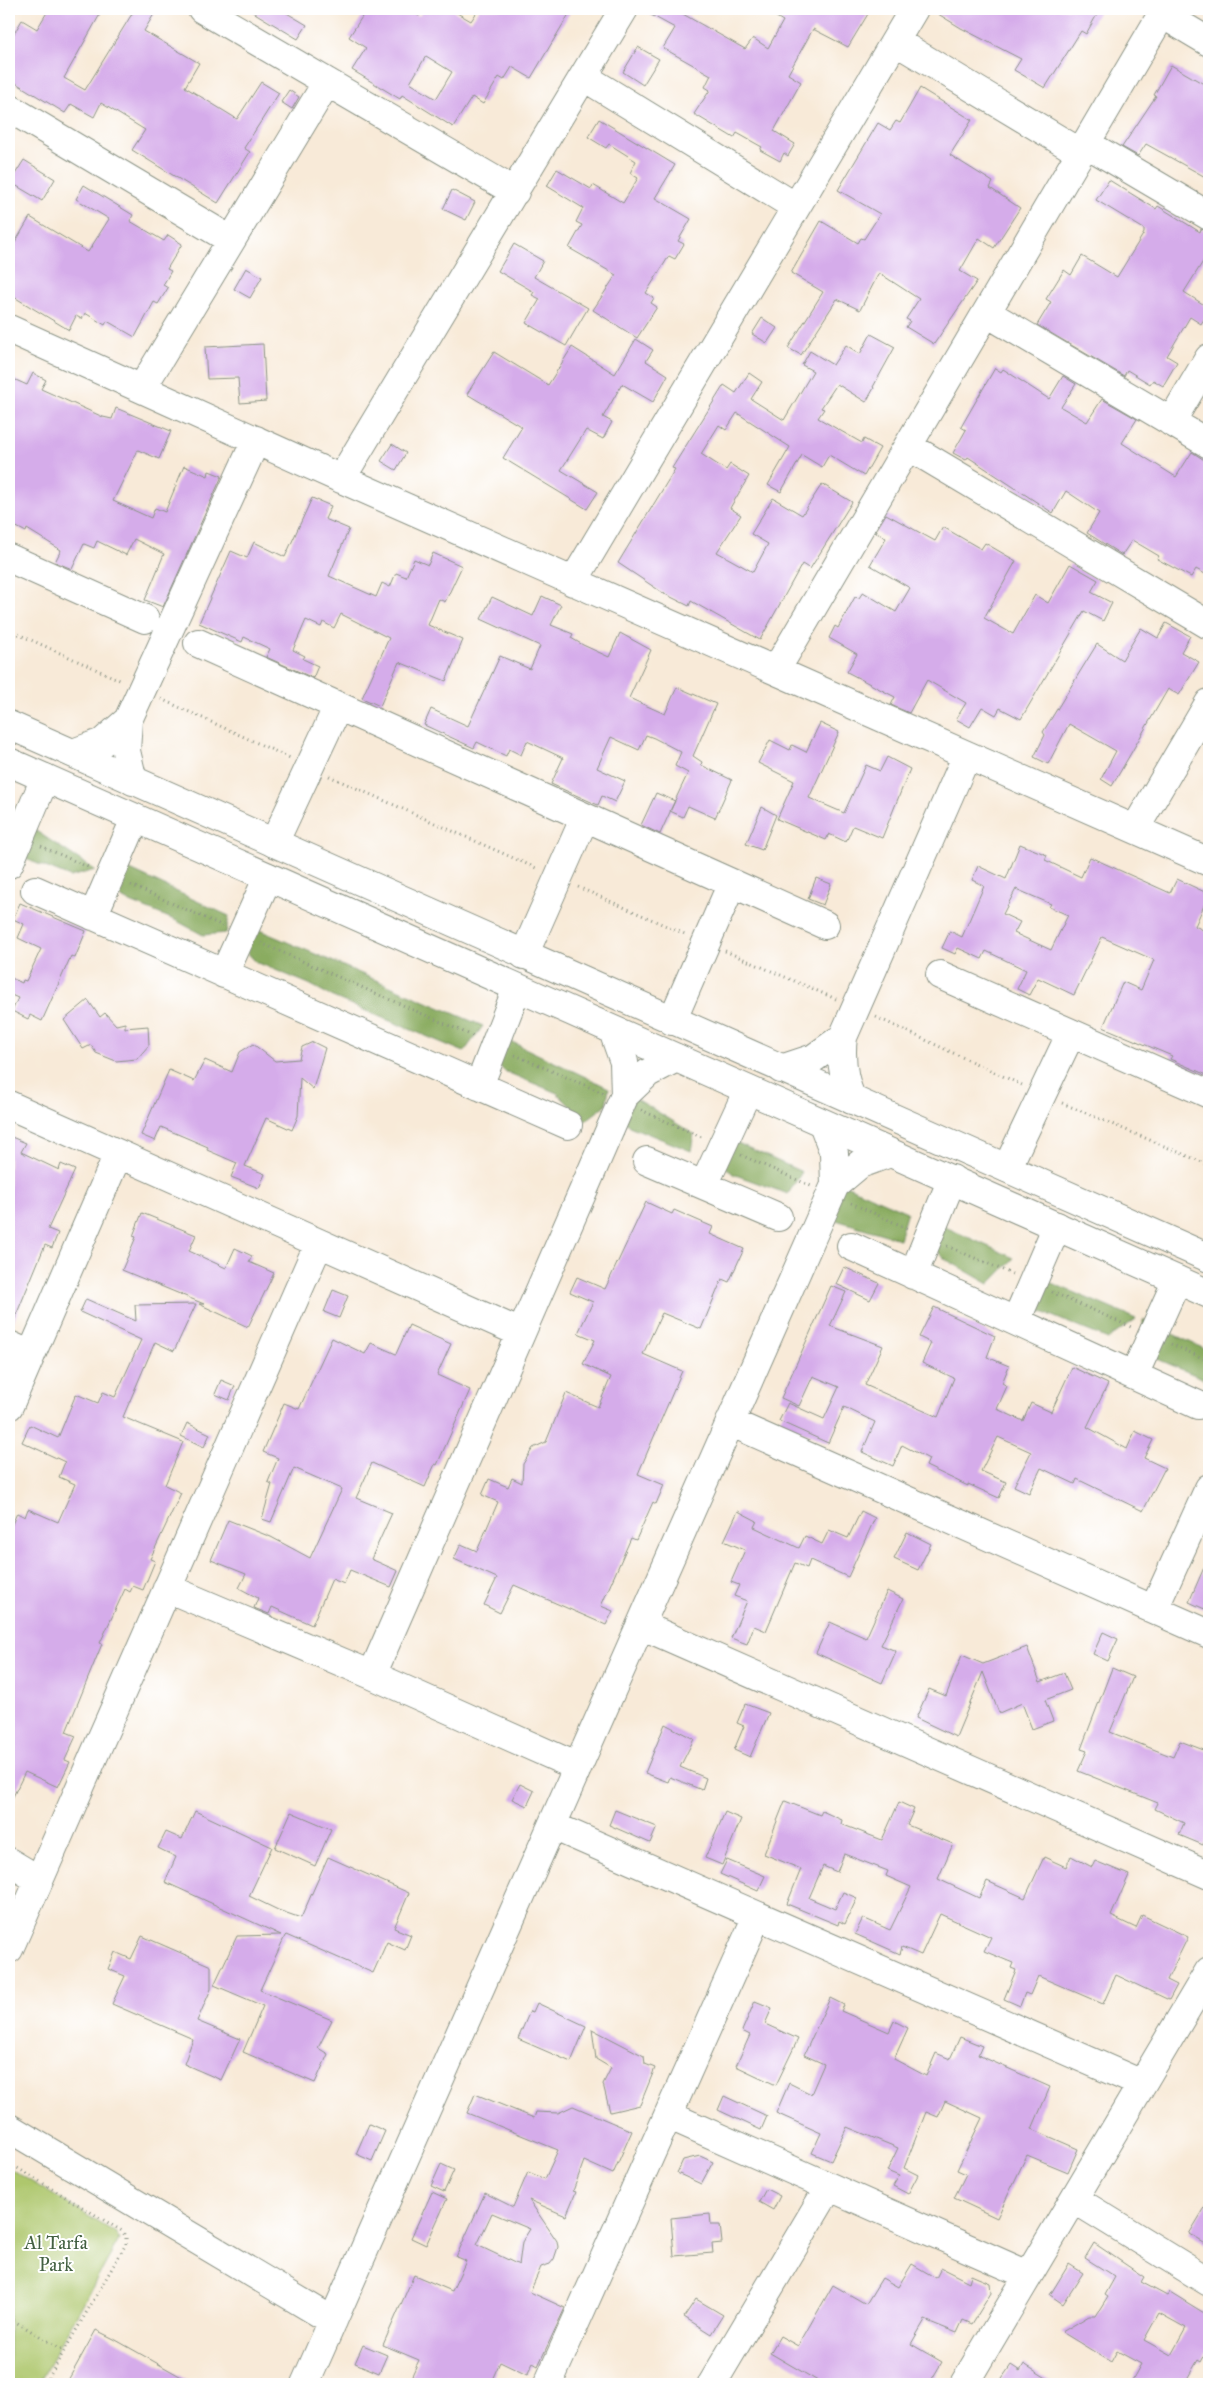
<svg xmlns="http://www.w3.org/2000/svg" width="1218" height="2393" viewBox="0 0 1218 2393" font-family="'IM FELL Great Primer',serif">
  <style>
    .green { fill: #aec76d; stroke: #668250 }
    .forest { fill: #8aac60; stroke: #54744a }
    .building { fill: #d5acea; fill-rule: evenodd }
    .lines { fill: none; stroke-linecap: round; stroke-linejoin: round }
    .minor-casing { stroke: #8c9486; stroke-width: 30 }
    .major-casing { stroke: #8c9486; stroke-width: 30 }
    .path { stroke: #8c9486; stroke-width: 3; stroke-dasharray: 1 4; stroke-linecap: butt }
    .minor { stroke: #fff; stroke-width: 28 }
    .major { stroke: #fff; stroke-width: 28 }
    .labels { text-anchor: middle; stroke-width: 4; stroke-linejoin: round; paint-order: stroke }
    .park-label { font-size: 19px; fill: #436042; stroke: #fff }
  </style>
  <rect width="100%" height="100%" fill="#fff"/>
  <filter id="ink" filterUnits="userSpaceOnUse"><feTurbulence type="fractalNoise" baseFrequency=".02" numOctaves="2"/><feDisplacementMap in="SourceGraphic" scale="10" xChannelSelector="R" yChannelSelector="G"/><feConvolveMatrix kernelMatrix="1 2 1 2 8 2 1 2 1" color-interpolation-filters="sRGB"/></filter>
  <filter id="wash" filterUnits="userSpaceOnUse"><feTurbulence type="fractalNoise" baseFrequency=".0096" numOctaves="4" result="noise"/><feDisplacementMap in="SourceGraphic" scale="20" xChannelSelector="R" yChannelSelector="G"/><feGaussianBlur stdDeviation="1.12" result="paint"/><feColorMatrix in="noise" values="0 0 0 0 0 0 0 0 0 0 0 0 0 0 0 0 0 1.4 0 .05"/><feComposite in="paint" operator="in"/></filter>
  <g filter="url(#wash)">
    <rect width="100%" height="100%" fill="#f8ead8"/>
    <!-- green -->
    <path class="green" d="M9,2168L108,2228L116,2233L119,2240L38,2384H9Z"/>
    <!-- forest -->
    <path class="forest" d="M24,823L95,870L70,877L16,855Z
      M111,861L229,916L226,933L203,935L177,921L123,899L111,885Z
      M243,923L483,1026L464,1052L335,998L309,984L256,962L243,948Z
      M491,1032L609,1088L606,1105L585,1121L557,1093L504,1071L491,1057Z
      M617,1087L694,1134L691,1151L629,1126L617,1112Z
      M720,1135L802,1172L788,1194L733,1174L719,1161Z
      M825,1176L907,1212L899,1239L836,1220L823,1204Z
      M932,1221L1014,1258L989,1284L945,1259L932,1246Z
      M1028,1273L1136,1319L1108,1339L1040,1311L1028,1298Z
      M1143,1320L1209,1351V1381L1155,1358L1143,1344Z"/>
    <g id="blocks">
      <!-- building -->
      <path class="building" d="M49,9H103L64,78L85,90L135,9H157L144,31L199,63L185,87L237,119L261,82L279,93L244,148L250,152L218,203L132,150L145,130L101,103L94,117L71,104L65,113L9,79V42L22,20L37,29Z
        M248,9H280L307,25L298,39Z
        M367,9H407L419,16L424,9H450L471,21L479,9H572L531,78L512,67L504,80L499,77L483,104L472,97L453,127L402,95L400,99L352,70L366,48L349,37ZM426,56L452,72L436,99L410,83Z
        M640,9H674L745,49L753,38L768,48L783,21L763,9H871L848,47L813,29L788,74L801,82L774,131L795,144L788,156L784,153L780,161L760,150L762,147L737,133L734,138L694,114L710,90L705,87L711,75L663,48L675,28Z
        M930,9H1100L1086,34L1081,31L1045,88L1014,70L1021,59L961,28Z
        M638,47L659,59L643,85L623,72Z
        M1171,65L1209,87V179L1146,144L1138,156L1122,147L1156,96L1154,95Z
        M920,88L972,120L950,155L993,182L990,188L1020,208L994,248L979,238L960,271L977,281L934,344L906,327L910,321L906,319L919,299L879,273L860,310L837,299L801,355L788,348L823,292L791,273L821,221L858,243L861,238L864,239L880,214L838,190L878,123L890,130L896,121L900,123Z
        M289,90L299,97L292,109L281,102Z
        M599,119L675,165L655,198L691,219L678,241L684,244L675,259L669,256L646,293L654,298L651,303L657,307L637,338L593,310L616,275L569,248L582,225L576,222L583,208L547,186L557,169L591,189L593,185L623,203L638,178L630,173L636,161L609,144L606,148L588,137Z
        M24,160L55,179L42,201L10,182Z
        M1109,180L1156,209L1158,206L1200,232L1201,229L1209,232V252L1184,292L1209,308V311L1201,324L1190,317L1167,356L1177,362L1163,386L1153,380L1150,384L1127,370L1124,376L1037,325L1051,302L1046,299L1064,270L1071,275L1082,256L1117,277L1144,233V229L1096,200Z
        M84,185L133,215L130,221L164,241L168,235L182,244L167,269L171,271L163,285L168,288L158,304L154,302L135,337L107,321L105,325L85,313L82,319L76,316L69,330L9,294V253L30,217L88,252L109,219L76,199Z
        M452,190L475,202L466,220L443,209Z
        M514,244L543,261L534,277L588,308L566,346L526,323L540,299L532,295L534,292L498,271Z
        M246,268L262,277L250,298L234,289Z
        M762,318L777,328L767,343L752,334Z
        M871,334L895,347L873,387L874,388L866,402L837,384L821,408L824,409L818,418L862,443L864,439L880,448L864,476L829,455L822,467L802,455L781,492L768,485L790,447L737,413L726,430L719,425L701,454L726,470L730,464L749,476L730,508L741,515L717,552L753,572L768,544L751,534L773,498L802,515L822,484L852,502L810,569L802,564L760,640L691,601L689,606L663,593L618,563L675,469L672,468L724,385L736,393L749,373L762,382L751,399L784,420L813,371L802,365L810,351L833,365L846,345L860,354Z
        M636,339L653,350L646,361L668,375L653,402L622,384L603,417L612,422L603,439L586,430L561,470L598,492L587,509L503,458L522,427L467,394L494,352L548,385L572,347L615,374Z
        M263,344L266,401L240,403L238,378L207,379L205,347Z
        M995,368L1001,372L1003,369L1049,399L1063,376L1076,384L1061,407L1087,422L1102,399L1137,419L1122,443L1176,477L1192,452L1209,463V566L1205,574L1196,569L1191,577L1157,559L1159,556L1132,540L1122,555L1087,533L1099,513L1066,491L1053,513L968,457L966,460L953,453L966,430L961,427Z
        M33,373L46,380L41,389L103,417L112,419L116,408L171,431L159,459L138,450L113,501L151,518L155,508L165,512L184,466L208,476L209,471L222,476L163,607L145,600L164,554L134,539L126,555L97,541L94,548L84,544L72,569L55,562L61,550L27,529L26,532L9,523V377L27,385Z
        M392,444L406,453L396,470L381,461Z
        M312,498L331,506L325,519L349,529L329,576L376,597L382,583L390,587L396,573L406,577L414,559L428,565L433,553L462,566L445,602L439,599L428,625L463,640L446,681L399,662L380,706L362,698L389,638L341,614L334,628L323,622L321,627L306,620L293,650L305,656L303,659L318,666L313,678L266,657L270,649L244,637L242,642L199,623L231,551L247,558L254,542L285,557Z
        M886,514L935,541L943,527L981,549L985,543L1016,561L984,618L1013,634L1035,595L1048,603L1070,564L1098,580L1091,592L1112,603L1103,621L1084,611L1021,719L1000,708L996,715L982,707L970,727L956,719L966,703L927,680L909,713L891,705L895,697L847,672L857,654L829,638L835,626L838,628L855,597L859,598L863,592L896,612L910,588L870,565L886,538L875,532Z
        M542,596L561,605L551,625L573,634L571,638L583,645L609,657L620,633L651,650L629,698L665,714L677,687L716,704L693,756L702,762L701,765L732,780L715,818L688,806L683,817L670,811L688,773L675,766L681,752L654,738L646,735L639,750L611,737L597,768L625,781L615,802L602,796L598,805L551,784L563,758L527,741L521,755L509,749L506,756L477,742L474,748L424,725L431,709L468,726L500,656L530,669L540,646L481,619L492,597L533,616Z
        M1166,623L1190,636L1181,652L1199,662L1179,695L1168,689L1112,786L1101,779L1116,751L1069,724L1048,764L1034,757L1045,735L1043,732L1097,644L1122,660L1141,628L1158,638Z
        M820,723L839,732L809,798L844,813L866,765L880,771L887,757L910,769L882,838L853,826L846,842L829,834L826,840L777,819L794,781L758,763L770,740L790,750L792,745L806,752Z
        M656,793L675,801L660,834L641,825Z
        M762,807L776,815L762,850L746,844Z
        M1020,844L1047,855L1045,860L1081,877L1090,857L1170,893L1177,879L1209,894L1195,926L1209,933V1076L1170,1059L1172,1056L1103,1027L1123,982L1141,990L1154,960L1102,937L1074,995L1038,978L1029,995L1017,989L1026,970L986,951L982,959L958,948L955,954L942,948L950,931L962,937L984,886L972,880L978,866L1006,879ZM1016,889L1051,904L1049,907L1068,915L1051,950L1014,933L1020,922L1003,914Z
        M816,878L831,884L823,905L808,899Z
        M20,903L86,931L75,958L71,956L42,1021L30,1015L28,1019L12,1011L18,998L9,994V977L22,983L23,980L26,981L41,949L18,938L24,924L13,919Z
        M88,1000L100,1017L105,1013L116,1025L125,1023V1028L148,1026L149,1045L137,1059L116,1061L96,1053L91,1045L83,1049L64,1020Z
        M313,1042L325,1048L313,1089L300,1078L298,1116L292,1130L266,1118L245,1166L265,1174L259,1188L231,1177L237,1163L207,1150L208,1147L161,1127L155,1141L141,1135L169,1070L194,1081L205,1060L232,1072L240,1052L253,1044L275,1061L299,1059L302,1047Z
        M9,1136L26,1143L21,1152L59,1170L61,1164L75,1170L48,1229L58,1233L52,1248L45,1245L10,1330Z
        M646,1202L672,1214L674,1210L713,1227L710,1234L744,1249L729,1282L722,1279L701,1329L662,1313L643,1354L682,1371L638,1474L664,1485L656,1504L653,1502L636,1540L631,1538L601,1606L613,1611L606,1625L514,1585L500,1613L484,1605L497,1578L454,1559L461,1544L477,1551L498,1502L482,1495L489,1479L508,1487L512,1478L522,1483L523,1464L533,1448L546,1442L566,1393L598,1407L611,1377L583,1364L595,1340L578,1333L593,1302L570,1292L577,1277L605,1289Z
        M142,1213L196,1235L189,1251L226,1268L235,1248L252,1256L249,1262L274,1273L248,1327L199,1304H204L122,1270L136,1237L133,1236Z
        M844,1267L879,1283L870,1300L836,1284Z
        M831,1286L846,1292L830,1326L883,1346L865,1385L938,1417L954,1378L922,1363L931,1343L919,1337L934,1307L995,1336L987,1357L1009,1366L1002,1383L1007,1386L997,1409L1023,1421L1031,1403L1051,1412L1072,1367L1108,1384L1087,1427L1127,1449L1135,1431L1153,1440L1144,1458L1165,1468L1143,1511L1077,1479L1075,1484L1041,1468L1029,1493L1014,1486L1031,1452L998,1437L981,1471L1006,1482L999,1498L968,1484V1486L926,1466L929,1459L902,1445L893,1466L862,1452L875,1422L844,1407L828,1443L779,1421L788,1403L824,1419L839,1387L813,1376L799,1406L781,1398Z
        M333,1290L348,1296L339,1318L324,1312Z
        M86,1299L136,1321L135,1305L196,1304L174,1351L155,1342L123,1417L183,1442L165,1485L181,1493L150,1559L155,1561L143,1590L133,1586L130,1592L125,1589L100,1643L102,1644L66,1732L76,1736L65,1760L70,1762L58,1787L25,1772L9,1805V1531L17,1513L25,1517L28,1509L58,1522L75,1484L59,1477L65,1462L22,1442L30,1425L58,1438L76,1394L98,1403L103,1392L115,1397L141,1340L80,1312Z
        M409,1325L451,1344L437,1375L470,1390L437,1465L435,1464L425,1487L372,1463L356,1498L392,1513L371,1559L398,1571L391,1587L350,1570L344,1584L332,1579L312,1625L272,1607L269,1614L254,1608L258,1598L239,1588L246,1574L211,1560L228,1520L271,1537L310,1558L342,1489L294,1468L271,1522L262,1519L272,1484L268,1482L278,1458L263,1452L284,1403L299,1409L332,1338L365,1354L371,1343L396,1354Z
        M221,1380L235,1386L229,1400L215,1394Z
        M187,1423L210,1434L204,1447L181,1436Z
        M738,1511L757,1521L754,1527L799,1548L805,1536L822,1544L829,1530L848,1538L861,1511L875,1518L848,1577L810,1560L807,1568L795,1563L766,1631L754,1626L747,1644L731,1638L747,1601L734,1596L739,1585L731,1582L745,1550L724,1541Z
        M907,1532L931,1544L918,1570L894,1559Z
        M1209,1556V1611L1189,1602Z
        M887,1591L903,1599L881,1645L896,1651L882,1683L816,1653L830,1622L866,1638Z
        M1103,1632L1118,1639L1108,1661L1093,1654Z
        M1027,1647L1040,1682L1064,1673L1071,1690L1045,1700L1053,1721L1032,1729L1022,1703L999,1713L983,1672L956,1737L916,1718L929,1689L946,1696L962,1655L983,1664Z
        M1112,1668L1133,1677L1110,1732L1173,1757L1180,1741L1209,1752V1831L1203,1845L1179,1835L1184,1823L1155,1809L1158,1803L1078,1771L1087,1751L1081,1749Z
        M745,1704L769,1713L750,1757L734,1750L744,1726L737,1723Z
        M665,1724L694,1739L680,1767L706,1778L702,1790L670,1777L668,1782L645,1773Z
        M520,1784L534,1791L527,1806L512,1799Z
        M785,1801L820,1815L822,1811L842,1820L841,1824L882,1840L899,1802L914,1809L907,1825L953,1844L938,1879L979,1898L987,1881L1025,1898L1044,1857L1066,1867L1071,1856L1092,1867L1095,1861L1129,1875L1111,1916L1136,1928L1142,1915L1188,1937L1167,1980L1177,1985L1169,2000L1116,1975L1103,2004L1038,1976L1030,1995L1025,1993L1020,2006L1004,1999L1016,1970L1011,1968L1013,1963L984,1951L991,1937L940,1914L921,1955L902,1947L900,1954L855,1934L863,1918L890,1930L911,1887L886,1876L888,1871L844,1854L837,1872L823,1866L809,1898L835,1909L843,1892L857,1898L845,1924L839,1921L838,1925L787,1904L801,1869L764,1854Z
        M615,1810L657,1827L650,1843L609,1825Z
        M195,1811L272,1847L249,1896L278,1910L301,1918L328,1857L409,1893L394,1928L411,1935L405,1950L387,1942L373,1973L286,1935L285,1936L260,1990L332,2020L318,2048L328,2054L315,2083L243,2052L263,2006L214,1985L237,1936L281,1935L165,1882L176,1857L158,1848L166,1832L182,1839Z
        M291,1812L331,1829L315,1866L275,1848Z
        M725,1812L741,1819L722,1865L705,1858Z
        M727,1860L765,1876L758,1891L720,1874Z
        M142,1936L211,1966V1989L197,2021L240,2039L221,2080L184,2064L193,2039L112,2004L125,1976L108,1969L115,1952L131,1959Z
        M830,1998L844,2005L841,2011L889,2032L894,2021L908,2028L894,2059L926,2076L936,2053L950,2059L960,2037L982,2046L978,2055L1050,2087L1032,2129L1078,2149L1068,2172L1027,2155L997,2218L954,2198L966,2174L957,2170L982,2118L945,2101L938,2117L926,2112L904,2168L918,2175L908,2194L893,2186L899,2176L887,2171L898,2148L847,2127L831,2161L812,2153L821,2133L776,2113L789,2083L811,2094L824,2064L804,2055Z
        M755,2001L772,2008L765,2024L798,2039L776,2085L736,2066L750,2035L742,2031Z
        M537,2003L586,2026L571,2062L518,2039L530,2011L533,2012Z
        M592,2029L644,2056L645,2064L655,2068L640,2105L610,2112L603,2084L611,2068L596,2059Z
        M475,2094L534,2118L536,2112L558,2113L573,2106L632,2131L613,2174L584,2161L573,2191L576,2192L566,2216L529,2200L557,2241L558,2247L554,2259L550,2264L541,2267L530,2292L565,2308L538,2366L533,2363L527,2375L500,2362L490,2384H408L419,2360L383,2345L414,2275L452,2291L466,2261L456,2257L485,2193L513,2207L528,2172L545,2179L558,2150L467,2113ZM492,2213L530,2229L522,2242L519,2265L477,2245Z
        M724,2096L767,2116L761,2130L718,2110Z
        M369,2124L385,2131L372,2161L356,2154Z
        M700,2156L713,2162L701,2184L677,2173L683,2160Z
        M441,2164L454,2170L444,2192L431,2186Z
        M766,2189L780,2196L773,2210L759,2202Z
        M432,2192L447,2199L426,2245L411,2238Z
        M1209,2201V2246L1189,2234Z
        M710,2214L711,2225H720L722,2243L712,2244L713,2253L674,2256L671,2218Z
        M1094,2243L1144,2277L1141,2282L1167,2296L1170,2292L1209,2316V2347L1201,2362L1198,2360L1184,2384H1130L1141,2364L1117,2351L1111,2362L1062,2332L1089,2316H1096L1108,2297L1105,2295L1115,2277L1085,2258ZM1159,2313L1186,2328L1171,2355L1144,2340Z
        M912,2264L936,2278L941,2268L969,2282L971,2275L990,2283L991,2293L972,2324L963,2320L957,2333L925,2320L911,2344L942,2362L929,2384H823L770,2353L780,2336L798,2346L833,2285L866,2304L882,2278L898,2287Z
        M1069,2264L1083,2273L1063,2304L1050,2295Z
        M696,2299L723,2315L711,2334L684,2317Z
        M96,2330L114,2339L194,2384H66Z
        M363,2345L387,2355L379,2373L355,2363Z
        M1024,2364L1056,2384H998L1011,2365L1020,2371Z"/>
    </g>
  </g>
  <g filter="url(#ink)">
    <use href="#blocks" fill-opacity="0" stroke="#8c9486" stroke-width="1"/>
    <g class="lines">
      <defs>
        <path id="minor" d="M202,9L515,192
          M1162,14L1209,42
          M895,41L1081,153
          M584,77L796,207
          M9,108L231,240
          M1087,144L1209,216
          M987,313L1209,444
          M9,329C122,379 233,431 346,481C633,609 921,735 1209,862
          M142,388L327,82
          M1171,422L1209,358
          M908,446L1209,625
          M341,479L624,9
          M9,558L145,619
          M573,582L914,9
          M198,643L825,925
          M776,670L1165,9
          M73,753L103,742L128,720
          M133,781L126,751L128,720L256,440
          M1135,829L1209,703
          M274,843L338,706
          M9,864L45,778
          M35,890L568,1125
          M93,916L135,819
          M524,955L585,817
          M224,974L268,877
          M940,975L1209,1094
          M672,1021L732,883
          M613,1031L624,1062L625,1095
          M781,1069L814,1058L843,1037
          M479,1086L517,988
          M852,1100C843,1079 840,1060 843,1037L966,757
          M9,1105L521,1333
          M647,1161L778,1217
          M1007,1168L1071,1033
          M704,1185L748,1090
          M835,1185L860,1164L890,1153
          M851,1246L1198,1405
          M913,1275L952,1179
          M1016,1321L1057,1226
          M9,1345L31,1355
          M1134,1375L1177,1280
          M9,1406L118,1154
          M730,1422L1209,1634
          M167,1588L372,1675L578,1767
          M1154,1609L1209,1488
          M641,1625L1209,1875
          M372,1675L625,1095L648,1073L676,1058
          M553,1826L1142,2084
          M9,1862L39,1880
          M9,1949L319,1243
          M668,2115L1028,2275
          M9,2128L333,2321
          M1074,2199L1209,2282
          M305,2384L835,1185L834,1153L823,1124
          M548,2384L757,1916
          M712,2384L829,2187
          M964,2384L1209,1971"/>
        <path id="major" d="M9,725L1209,1258
          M9,762L1209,1294"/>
      </defs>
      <!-- minor casing -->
      <use href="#minor" class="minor-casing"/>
      <!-- major casing -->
      <use href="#major" class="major-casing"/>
      <!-- path -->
      <path class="path" d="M9,630L122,681
        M161,699L290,758
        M329,776L538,869
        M41,846L90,868
        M131,885L223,926
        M578,887L687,935
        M261,943L475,1037
        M725,951L836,999
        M876,1017L1022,1085
        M515,1055L603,1093
        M1062,1103L1209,1165
        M641,1110L701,1137
        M741,1155L811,1186
        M851,1203L909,1229
        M947,1246L1012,1274
        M1052,1292L1131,1327
        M1171,1344L1209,1361
        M9,2163L122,2231L126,2237V2244L45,2384
        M9,2318L65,2351"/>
      <!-- minor -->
      <use href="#minor" class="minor"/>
      <!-- major -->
      <use href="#major" class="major"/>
    </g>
  </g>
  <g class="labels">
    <!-- park labels -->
    <g class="park-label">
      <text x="56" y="2249">Al Tarfa<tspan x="56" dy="22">Park</tspan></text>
    </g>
  </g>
  <!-- margin -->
  <rect width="1218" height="2393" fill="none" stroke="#fff" stroke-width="30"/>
</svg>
